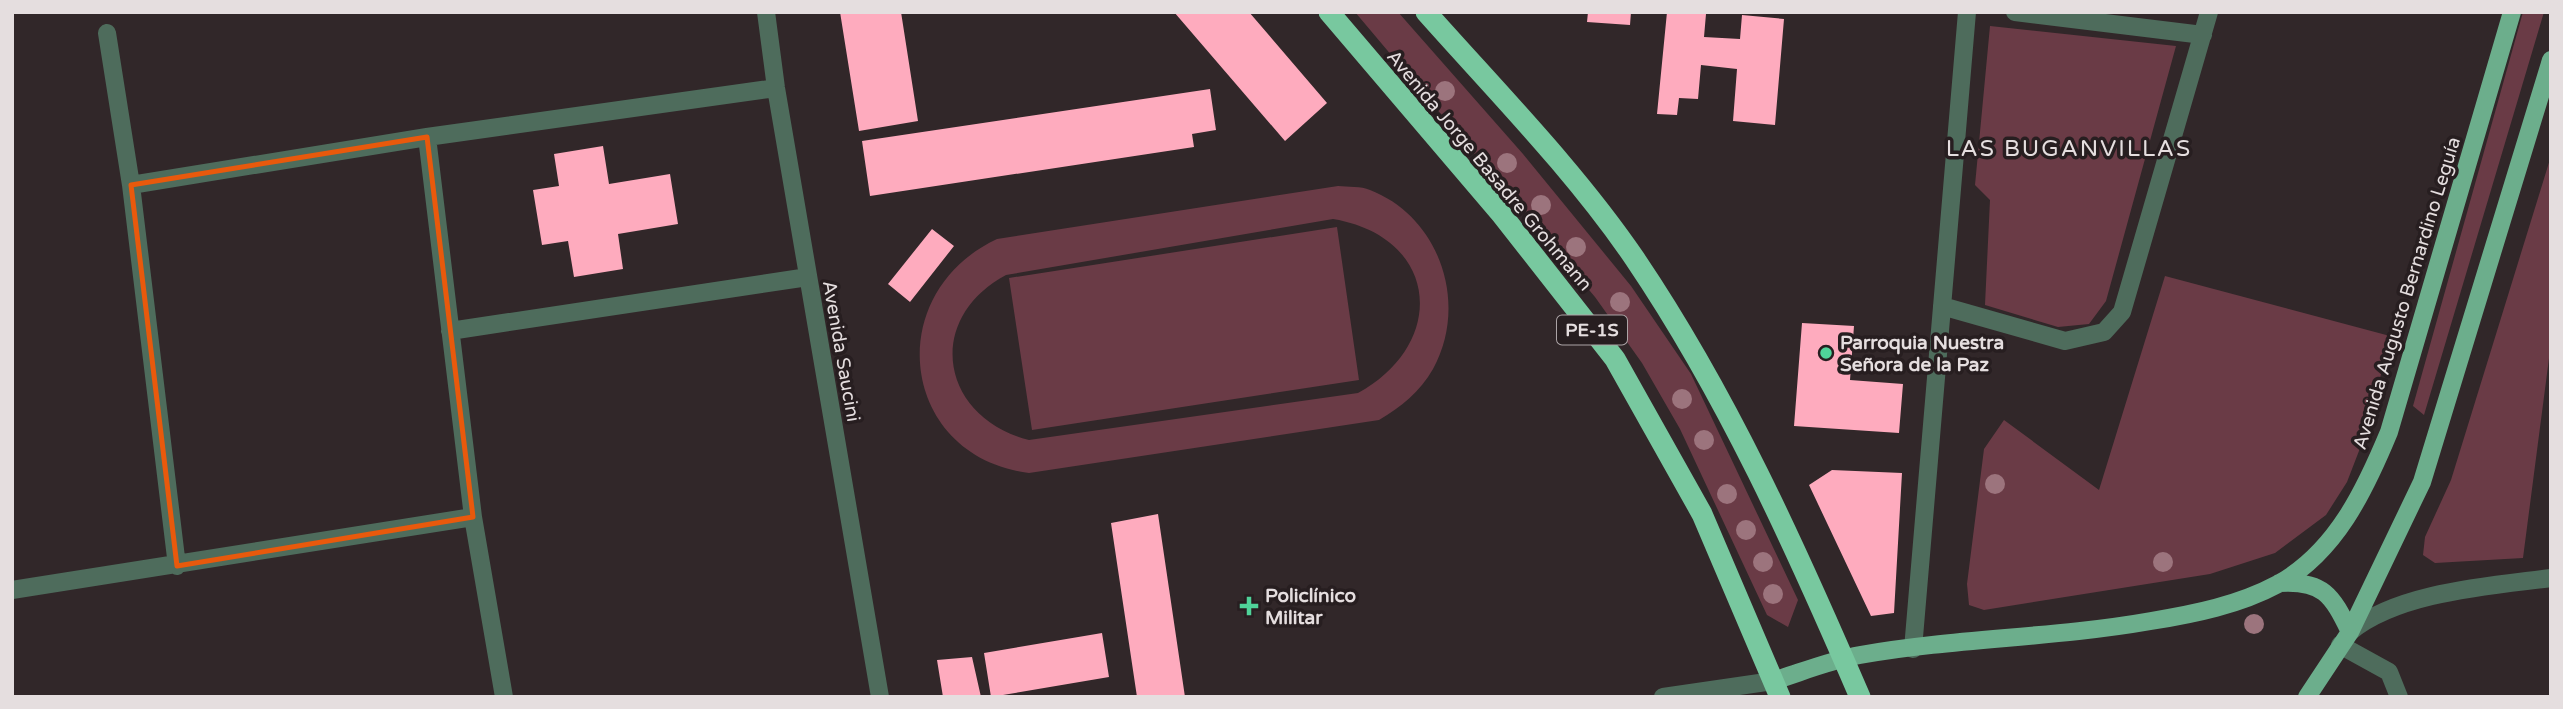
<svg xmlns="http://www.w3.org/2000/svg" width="2563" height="709" viewBox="0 0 2563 709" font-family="'Varela Round',sans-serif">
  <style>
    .green { fill: #6a3b46; fill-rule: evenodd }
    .building { fill: #feabbe }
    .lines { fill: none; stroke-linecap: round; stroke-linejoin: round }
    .minor { stroke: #4e6c5c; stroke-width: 18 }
    .major { stroke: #6cae8c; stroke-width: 18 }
    .highway { stroke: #78c89f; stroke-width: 21 }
    .tree { fill: #9c747d }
    .marked { fill: none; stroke: #e8590c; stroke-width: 5; stroke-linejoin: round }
    .poi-dot { fill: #4fd399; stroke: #271e20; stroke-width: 2.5 }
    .labels { text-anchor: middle; stroke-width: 7; stroke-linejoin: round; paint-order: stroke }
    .shield { fill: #271e20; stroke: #aca4a6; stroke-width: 2 }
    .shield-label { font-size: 18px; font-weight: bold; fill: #e5dedf }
    .street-label { font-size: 19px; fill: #e5dedf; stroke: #271e20 }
    .poi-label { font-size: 19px; font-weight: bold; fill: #e5dedf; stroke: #271e20; text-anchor: start }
    .quarter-label { font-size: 23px; letter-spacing: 2px; fill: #e5dedf; stroke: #271e20 }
  </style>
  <rect width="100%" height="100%" fill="#312729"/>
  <!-- green -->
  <path class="green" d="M1355,12H1398L1523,154L1631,286L1691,374L1798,600L1788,627L1767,615L1680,429L1642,363L1595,297Z
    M2523,12H2544L2424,415L2413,406Z
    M1990,26L2176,46L2106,301L2089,324L2058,327L1985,305L1990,200L1975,185Z
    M2551,156V343L2523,558L2435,563L2423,555L2425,537L2451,480Z
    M1338,186C1348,187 1361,186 1370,190C1440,217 1469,304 1433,369C1420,392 1401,407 1379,420L1029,473C900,457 880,294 997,239ZM1333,219C1440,237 1448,344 1358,393L1029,440C940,417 924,319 1006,275Z
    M1337,227L1359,380L1032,430L1009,278Z
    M2165,276L2390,336L2369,425L2347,482L2326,515L2275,553L2210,574L1984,610L1969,605L1967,584L1984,449L2004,420L2099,490Z"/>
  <!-- building -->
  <path class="building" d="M840,12H901L918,121L859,131Z
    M1174,12H1249L1327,103L1285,141Z
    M1588,12H1631L1630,25L1587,22Z
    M1667,12L1706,14L1704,37L1740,39L1742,15L1784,19L1775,125L1733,121L1737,69L1701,65L1698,99L1679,98L1677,115L1657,114Z
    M1210,89L1216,130L1192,134L1194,147L870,196L862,141Z
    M603,146L609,184L670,174L678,224L618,234L623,269L574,277L568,241L542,245L533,190L559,186L554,154Z
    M932,229L954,246L910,302L888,284Z
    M1802,323L1854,326L1850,380L1903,384L1899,433L1794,426Z
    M1832,470L1902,473L1894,613L1871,616L1809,485Z
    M1158,514L1185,697H1137L1111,523Z
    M1102,633L1109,677L991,697L984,653Z
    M972,657L981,697H943L937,660Z"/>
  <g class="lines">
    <!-- minor -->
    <path class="minor" d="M766,12L776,88L880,697
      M2015,12L2203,35
      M107,33L131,185L177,566
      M427,137L473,517L504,697
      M131,185L427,137L776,88
      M1942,306L2065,341L2104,332L2122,312L2209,12
      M450,331L808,277
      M12,590L473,517
      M2350,632C2398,592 2490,586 2551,578
      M2340,645L2389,672L2399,697
      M1913,649L1967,12
      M1663,697L1773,681"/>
    <!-- major -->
    <path class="major" d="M2279,583C2323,580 2332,595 2350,632
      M1773,681C1802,672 1831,660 1860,655C1956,638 2055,638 2151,621C2194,614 2239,605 2278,584C2336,552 2365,490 2389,432L2512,12
      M2307,697L2350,632L2422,482L2551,60"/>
    <!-- highway -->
    <path class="highway" d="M1329,12L1502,215L1615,359L1702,514L1780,697
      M1426,12C1497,92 1575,171 1635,259C1727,395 1795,546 1860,697"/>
  </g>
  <!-- trees -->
  <g class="tree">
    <circle cx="1445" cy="91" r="10"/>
    <circle cx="1507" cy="163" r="10"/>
    <circle cx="1541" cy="205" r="10"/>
    <circle cx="1576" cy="247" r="10"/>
    <circle cx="1620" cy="302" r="10"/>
    <circle cx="1682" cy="399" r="10"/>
    <circle cx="1704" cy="440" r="10"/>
    <circle cx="1995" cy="484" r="10"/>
    <circle cx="1727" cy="494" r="10"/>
    <circle cx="1746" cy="530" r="10"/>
    <circle cx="1763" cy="562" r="10"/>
    <circle cx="2163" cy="562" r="10"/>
    <circle cx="1773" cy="594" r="10"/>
    <circle cx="2254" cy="624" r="10"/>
  </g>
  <!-- marked area -->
  <path class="marked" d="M427,137L473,517L177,566L131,185Z"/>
  <!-- markers -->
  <g class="poi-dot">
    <circle cx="1826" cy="353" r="7"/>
    <path d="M1245.5 595.5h7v7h7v7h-7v7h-7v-7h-7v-7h7z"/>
  </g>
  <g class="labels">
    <!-- shield labels -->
    <rect class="shield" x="1557" y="315.5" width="70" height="29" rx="5"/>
    <g class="shield-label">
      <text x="1592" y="336">PE-1S</text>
    </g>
    <!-- street labels -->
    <g class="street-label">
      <text transform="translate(1490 170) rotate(50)" y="7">Avenida Jorge Basadre Grohmann</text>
      <text transform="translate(2406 293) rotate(-73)" y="7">Avenida Augusto Bernardino Leguía</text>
      <text transform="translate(842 351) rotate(80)" y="7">Avenida Saucini</text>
    </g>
    <!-- poi labels -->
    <g class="poi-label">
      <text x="1840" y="349">Parroquia Nuestra<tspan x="1840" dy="22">Señora de la Paz</tspan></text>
      <text x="1265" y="602">Policlínico<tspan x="1265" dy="22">Militar</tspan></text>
    </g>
    <!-- quarter labels -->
    <g class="quarter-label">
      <text x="2069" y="156">LAS BUGANVILLAS</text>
    </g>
  </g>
  <!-- border -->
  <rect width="2563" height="709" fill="none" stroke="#e5dedf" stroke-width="28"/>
</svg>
